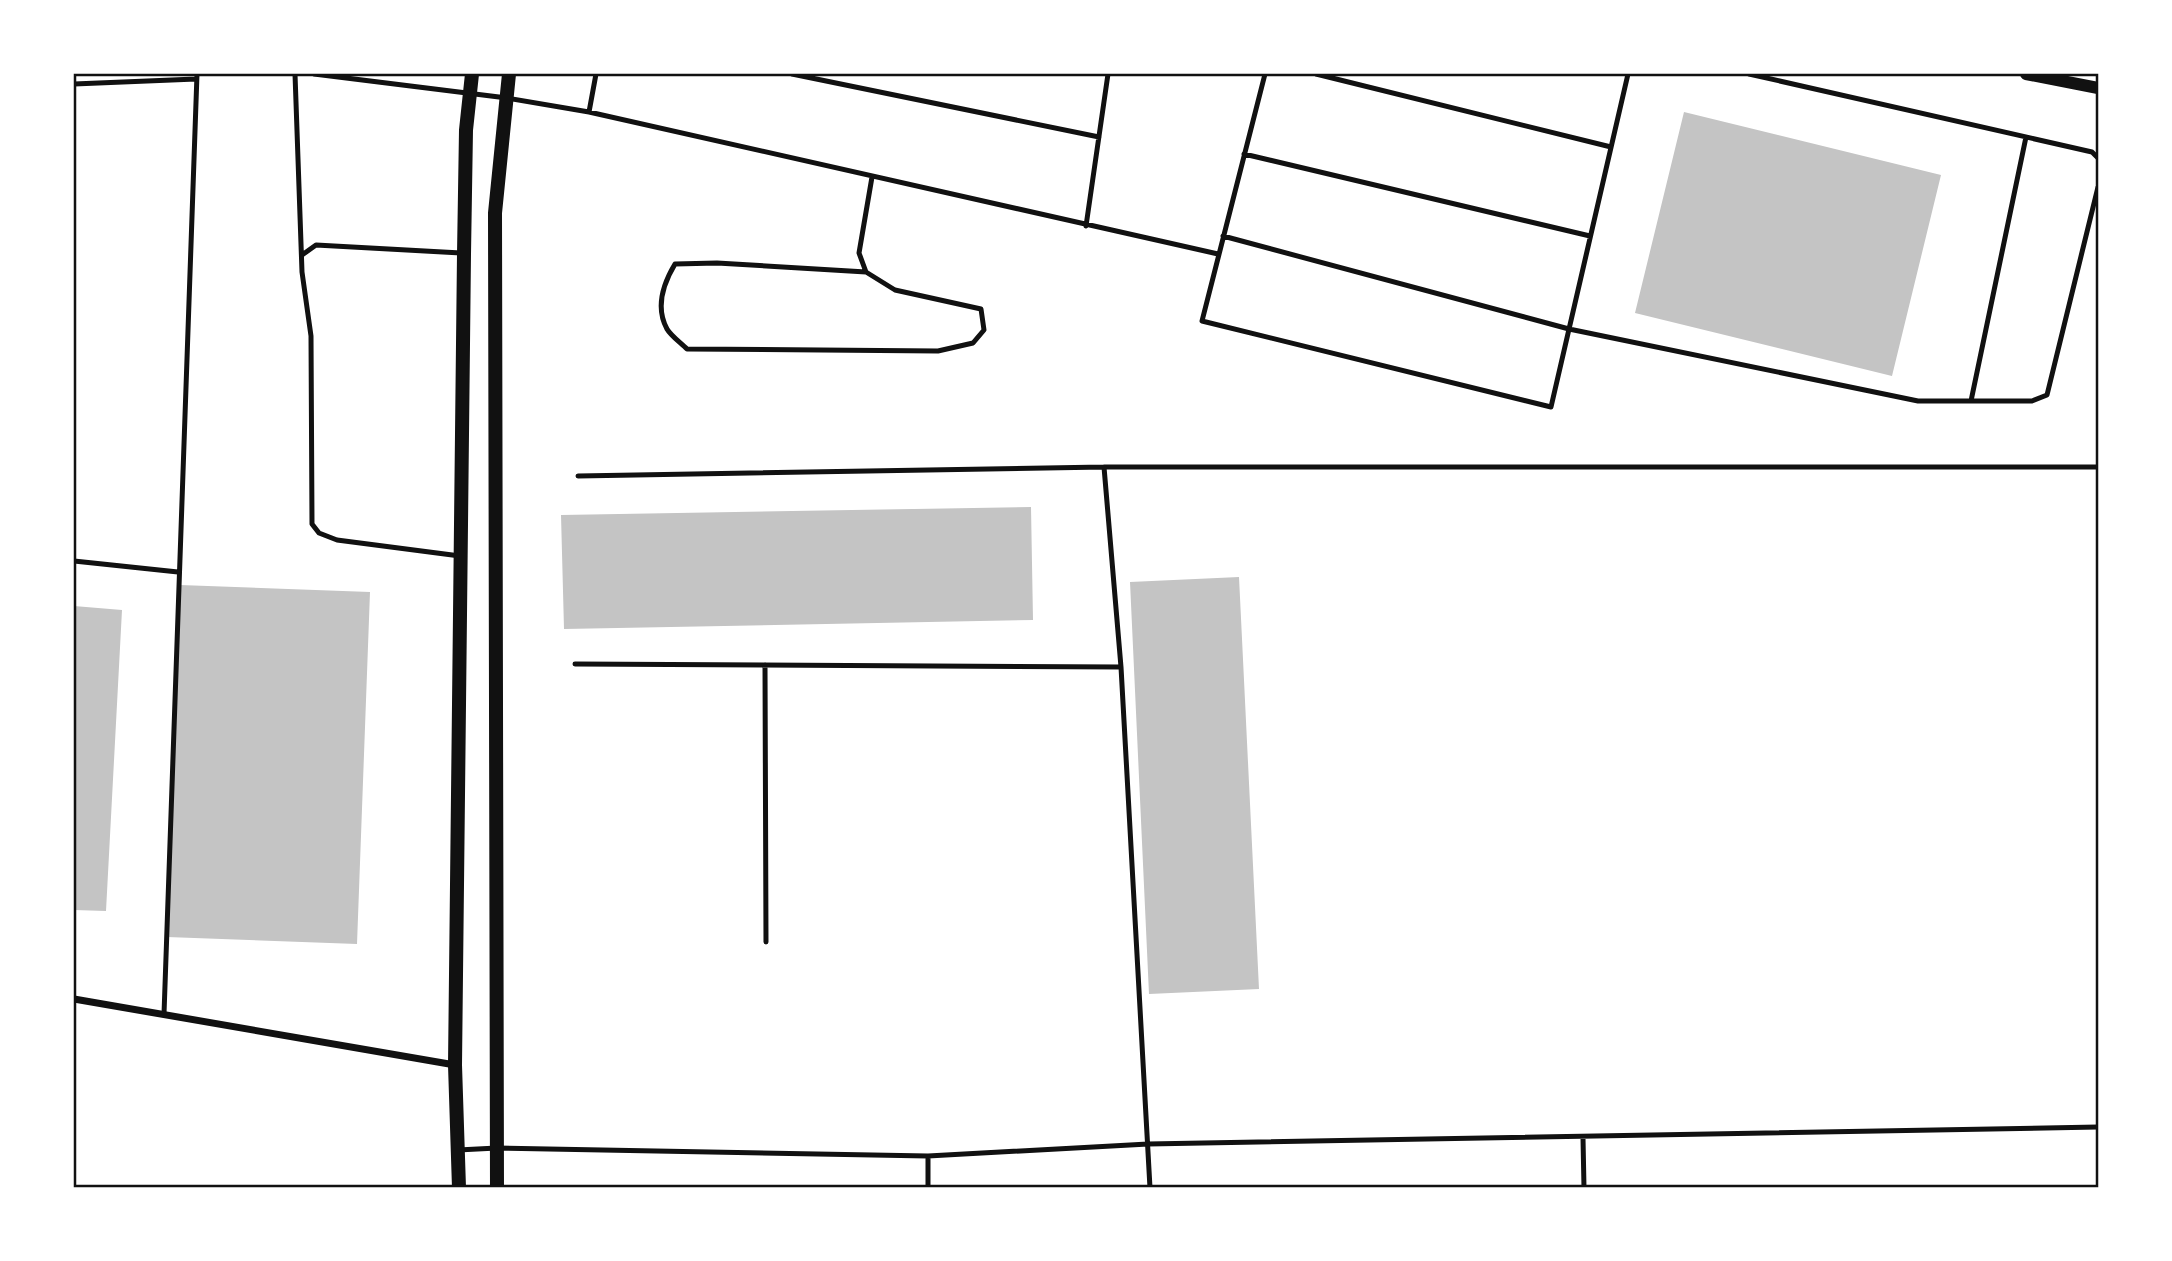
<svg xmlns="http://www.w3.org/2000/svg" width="2172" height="1261" viewBox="0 0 2172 1261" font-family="'Asap Condensed',sans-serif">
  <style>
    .building { fill: #c4c4c4 }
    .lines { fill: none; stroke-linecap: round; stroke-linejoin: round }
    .service { stroke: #111; stroke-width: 5 }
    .minor { stroke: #111; stroke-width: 7 }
    .tertiary { stroke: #111; stroke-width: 12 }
    .secondary { stroke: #111; stroke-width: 14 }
    .neatline { fill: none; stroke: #111; stroke-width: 2.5 }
  </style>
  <rect width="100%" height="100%" fill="#fff"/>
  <!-- building -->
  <path class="building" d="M1684,112L1941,175L1892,376L1635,313Z
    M1031,507L1033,620L564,629L561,515Z
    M1239,577L1259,989L1149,994L1130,582Z
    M180,585L370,592L357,944L167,937Z
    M74,606L122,610L106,911L74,910Z"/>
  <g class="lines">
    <!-- service -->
    <path class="service" d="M295,74L302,272L311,336L312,524L319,533L337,540L460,556
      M314,74L507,98L589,112L1218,254
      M792,74L1099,137
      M1265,74L1202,321L1551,407L1628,74
      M1316,74L1611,147
      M1749,74L2092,152L2098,158
      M74,84L196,79
      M589,112L596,74
      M1244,154L1590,236
      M1086,226L1108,74
      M1223,236L1569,329L1918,401H2032L2047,395L2098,187
      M302,255L316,245L461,253
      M866,272L717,263L675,264C663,284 655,307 667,329C671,336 681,343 687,349L938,351L973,343L984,330L981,309L895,290L866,272L859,253L872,177
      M1971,401L2026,137
      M1104,467L1121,667L1150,1188
      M578,476L1104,467H2098
      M74,561L178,572
      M575,664L1121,667
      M765,665L766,942
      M164,1014L197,74
      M1583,1138L1584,1188
      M458,1150L497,1148L928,1156L1148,1144L2098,1127
      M928,1156V1188"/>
    <!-- minor -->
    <path class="minor" d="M74,999L455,1065"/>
    <!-- tertiary -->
    <path class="tertiary" d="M2026,74L2098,88"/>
    <!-- secondary -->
    <path class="secondary" d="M459,1188L455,1065L464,254L466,130L472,74
      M497,1188L495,213L509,74"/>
  </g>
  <!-- border -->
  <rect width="2172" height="1261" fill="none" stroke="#ffffff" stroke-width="150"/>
  <rect x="75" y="75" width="2022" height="1111" class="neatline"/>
</svg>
